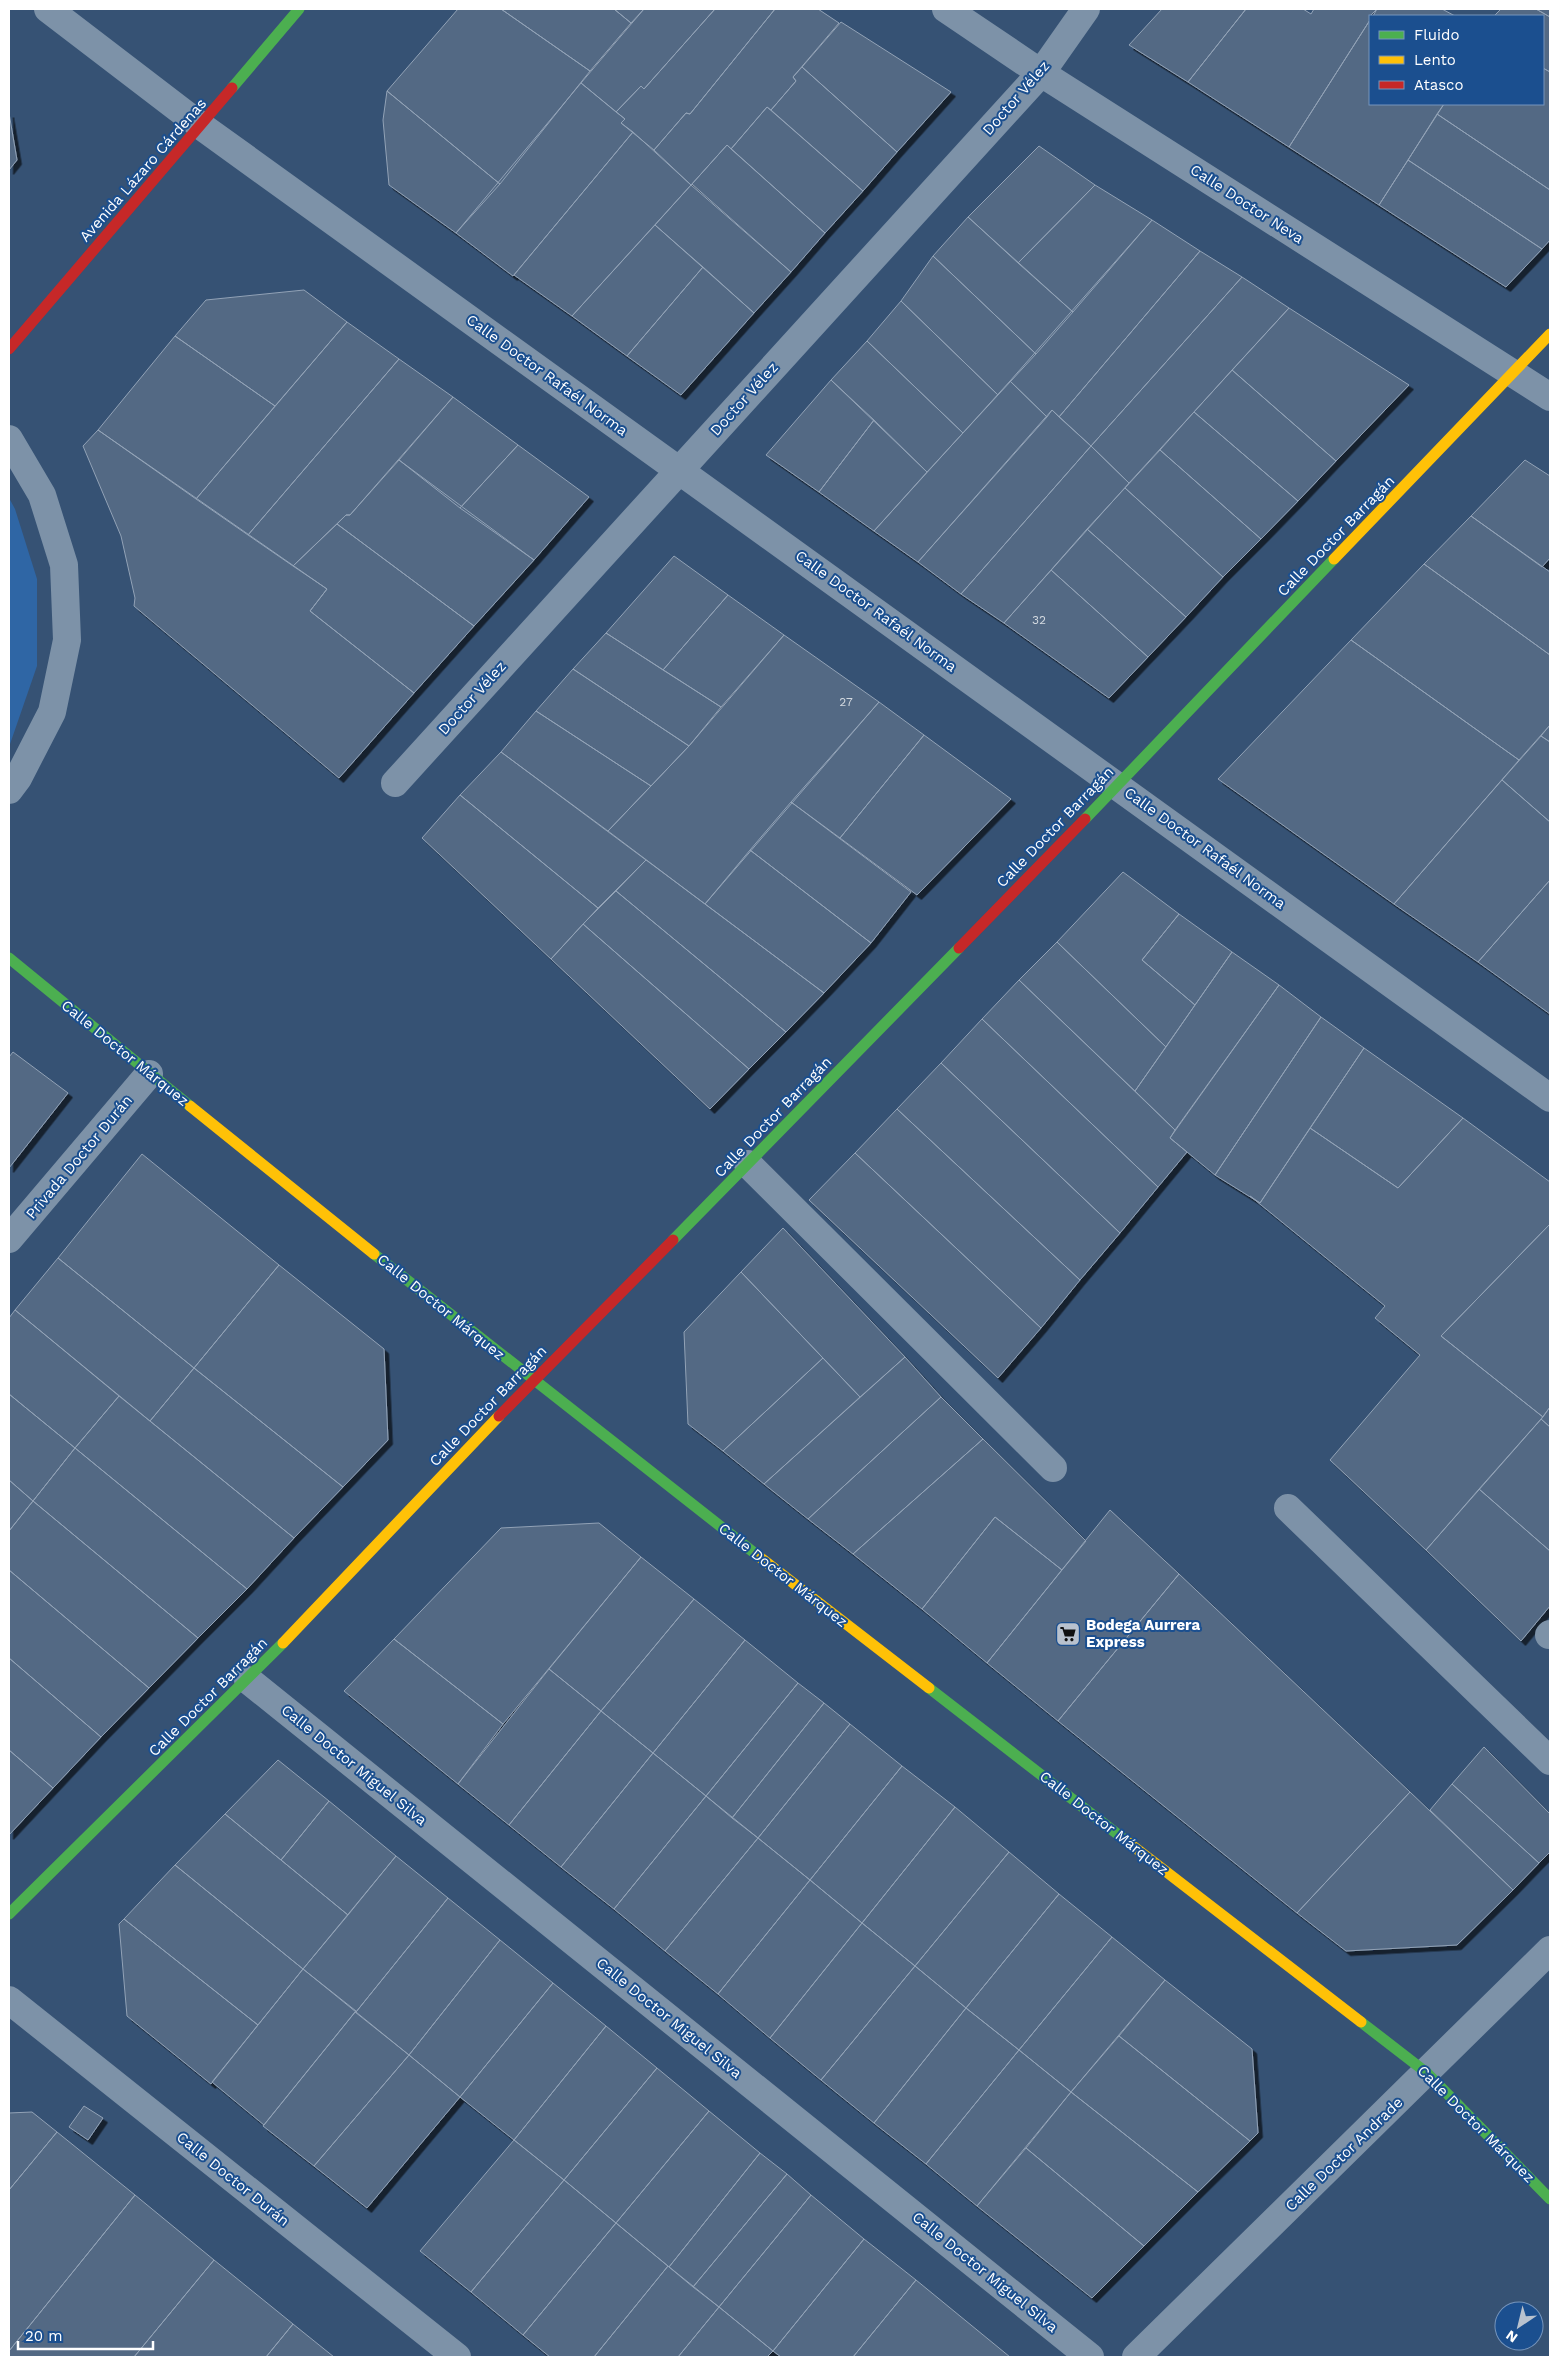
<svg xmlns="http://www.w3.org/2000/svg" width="1559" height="2366" viewBox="0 0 1559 2366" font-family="'Work Sans',sans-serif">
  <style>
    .green { fill: #2f66a5 }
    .building { fill: #526984; stroke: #92a2b6; filter: url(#shadow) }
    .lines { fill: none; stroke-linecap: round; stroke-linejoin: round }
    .street { stroke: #7d92a8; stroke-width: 28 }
    .fast { stroke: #4caf50; stroke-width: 11 }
    .slow { stroke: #ffc107; stroke-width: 11 }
    .jam { stroke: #c62828; stroke-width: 11 }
    .labels { text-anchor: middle; stroke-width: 4; stroke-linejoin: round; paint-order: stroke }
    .number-label { font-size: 12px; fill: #d4dae0 }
    .street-label { font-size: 15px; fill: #fff; stroke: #1b4f8f }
    .poi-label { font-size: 15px; font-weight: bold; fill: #fff; stroke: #1b4f8f; text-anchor: start }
  </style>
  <defs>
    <filter id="shadow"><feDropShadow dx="4.5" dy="4.5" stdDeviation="0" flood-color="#0009"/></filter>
  </defs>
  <rect width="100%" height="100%" fill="#365274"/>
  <!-- green -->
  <path class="green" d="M9,498L15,509L37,579V666L9,747Z"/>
  <!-- building -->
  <path class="building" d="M458,9H501L590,71L500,184L387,91Z
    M501,9H614L631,23L590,71Z
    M614,9H644L631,23Z
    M644,9H715L644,89L641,86L616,112L581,83Z
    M715,9H775L690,114L686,113L654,150L621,123L625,119L616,112L641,86L644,89Z
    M775,9H818L839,23L793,77L796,81L771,110L767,107L731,149L727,145L691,185L654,150L686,113L690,114Z
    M1162,9H1246L1188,82L1129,45Z
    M1246,9H1303L1311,14L1314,9H1377L1370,16V20L1289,147L1188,82Z
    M1377,9H1442L1455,16H1373Z
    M1501,9H1536L1550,17V72L1543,68V16H1494Z
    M1536,9H1550V17Z
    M1370,20V104H1444L1379,205L1289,147Z
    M841,22L951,92L897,152L802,67Z
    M802,67L897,152L863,191L771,110L796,81L793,77Z
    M1543,68L1550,72V190L1437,114L1444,104H1543Z
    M581,83L625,119L621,123L633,132L513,276L456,233Z
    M387,91L500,184L456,233L389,185L383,120Z
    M767,107L863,191L825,233L731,149Z
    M9,113L17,160L9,170Z
    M1437,114L1550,190V240L1542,249L1408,160Z
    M633,132L691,185L572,316L514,275Z
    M727,145L825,233L791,272L692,184Z
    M1039,146L1095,185L1018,263L968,217Z
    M1408,160L1542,249L1506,287L1379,205Z
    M691,185L791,272L754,313L655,225Z
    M1095,185L1152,220L1073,312L1018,263Z
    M968,217L1073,312L1036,354L933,256Z
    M1152,220L1200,251L1059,417L1052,410L1047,417L1010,381Z
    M655,225L703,267L627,356L572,316Z
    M1200,251L1242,277L1091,446L1059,417Z
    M933,256L1036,354L998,395L901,301Z
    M703,267L754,313L681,395L627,356Z
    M1242,277L1289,308L1129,483L1091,446Z
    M304,290L347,322L275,406L175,336L206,300Z
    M901,301L998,395L963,433L867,341Z
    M1289,308L1409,385L1336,461L1232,370Z
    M347,322L399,359L248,535L196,499Z
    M175,336L275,406L196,499L98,430Z
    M867,341L963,433L927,472L831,380Z
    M399,359L453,397L350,515H346L293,566L248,535Z
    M1232,370L1336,461L1298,501L1194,412Z
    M831,380L874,420L819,492L766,455Z
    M1010,381L1047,417L918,562L874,531Z
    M453,397L518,445L460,508L399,460Z
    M1052,410L1091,446L961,594L918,562Z
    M1194,412L1298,501L1261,539L1160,450Z
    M874,420L927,472L874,531L819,492Z
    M98,430L327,589L310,611L414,693L339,778L134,606L135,598L121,536L83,446Z
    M518,445L589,497L534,560L460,508Z
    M1091,446L1129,483L1004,623L961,594Z
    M1160,450L1261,539L1223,577L1125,488Z
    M399,460L534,560L474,626L337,524L346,515H350Z
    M1525,460L1550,476V558L1542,567L1471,516Z
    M1125,488L1223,577L1186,617L1087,529Z
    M1471,516L1550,572V655L1424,564Z
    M337,524L474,626L414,693L310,611L327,589L293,566Z
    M1087,529L1186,617L1148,657L1051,570Z
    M674,556L728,595L663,670L606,633Z
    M1424,564L1550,655V725L1519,760L1351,640Z
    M1051,570L1148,657L1109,698L1004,623Z
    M728,595L784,635L721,707L663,670Z
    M606,633L721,707L689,746L573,669Z
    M784,635L879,702L705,904L608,831L689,746Z
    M1351,640L1519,760L1394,904L1218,779Z
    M573,669L689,746L651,786L536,711Z
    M879,702L924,735L840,838L791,802Z
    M536,711L651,786L608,831L501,752Z
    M1550,725V742L1541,736Z
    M924,735L1011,799L917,895L840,838Z
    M1541,736L1550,742V822L1502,780Z
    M501,752L646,860L598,908L460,795Z
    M1502,780L1550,822V880L1478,962L1394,904Z
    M460,795L598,908L551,959L422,838Z
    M791,802L911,892L871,943L750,850Z
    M750,850L871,943L824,993L705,904Z
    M646,860L705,904L824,993L786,1032L616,891Z
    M1123,872L1179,914L1142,960L1195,1005L1166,1047L1057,942Z
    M1550,880V1014L1478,962Z
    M616,891L786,1032L749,1069L583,924Z
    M1179,914L1232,952L1195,1005L1142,960Z
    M583,924L749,1069L710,1109L551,959Z
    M1057,942L1166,1047L1135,1091L1019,980Z
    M1232,952L1279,985L1175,1130L1135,1091Z
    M1019,980L1175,1130L1170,1138L1187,1152L1158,1187L982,1019Z
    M1279,985L1321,1017L1215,1175L1170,1138Z
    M1321,1017L1364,1048L1260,1203L1215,1175Z
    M982,1019L1158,1187L1120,1233L941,1063Z
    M1364,1048L1463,1118L1398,1188L1310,1128Z
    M13,1052L68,1093L9,1168V1057Z
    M941,1063L1120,1233L1080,1280L897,1109Z
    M897,1109L1080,1280L1041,1328L855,1153Z
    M1463,1118L1550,1182V1224L1441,1336L1543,1417L1426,1550L1330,1460L1420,1355L1375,1318L1385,1306L1250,1196L1260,1203L1310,1128L1398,1188Z
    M855,1153L1041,1328L998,1378L809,1200Z
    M142,1154L279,1265L194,1368L58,1258Z
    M1550,1224V1407L1543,1417L1441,1336Z
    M783,1228L905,1357L860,1397L741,1272Z
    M58,1258L194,1368L150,1421L15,1310Z
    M279,1265L384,1349L388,1440L343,1487L194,1368Z
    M741,1272L823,1358L723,1451L688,1424L684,1332Z
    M15,1310L119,1396L75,1448L9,1394V1318Z
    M905,1357L941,1397L808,1519L764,1484Z
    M823,1358L860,1397L764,1484L723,1451Z
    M194,1368L343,1487L294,1538L150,1421Z
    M9,1394L75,1448L33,1501L9,1480Z
    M119,1396L294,1538L247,1589L75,1448Z
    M941,1397L983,1439L853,1554L808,1519Z
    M1550,1407V1427L1541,1419Z
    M1541,1419L1550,1427V1551L1479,1489Z
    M983,1439L1086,1541L1062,1570L995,1517L922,1609L853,1554Z
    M75,1448L247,1589L198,1638L33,1501Z
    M9,1480L33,1501L9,1531Z
    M1479,1489L1550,1551V1606L1521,1641L1426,1550Z
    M33,1501L198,1638L149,1688L9,1570V1531Z
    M1110,1510L1179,1574L1058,1721L987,1663Z
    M995,1517L1062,1570L987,1663L922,1609Z
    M599,1523L641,1557L503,1724L394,1639L501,1528Z
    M641,1557L694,1599L601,1711L549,1669Z
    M9,1570L149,1688L101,1737L9,1658Z
    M1179,1574L1410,1792L1297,1913L1058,1721Z
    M694,1599L745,1640L653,1753L601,1711Z
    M394,1639L503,1724L458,1784L344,1691Z
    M745,1640L798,1683L706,1796L653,1753Z
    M9,1658L101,1737L53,1788L9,1750Z
    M549,1669L601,1711L509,1825L458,1784Z
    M798,1683L824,1703L732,1818L706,1796Z
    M824,1703L850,1724L758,1838L732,1818Z
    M601,1711L653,1753L561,1867L509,1825Z
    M850,1724L902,1766L810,1880L758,1838Z
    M1484,1747L1550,1814V1852L1539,1863L1452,1784Z
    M9,1750L53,1788L9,1835Z
    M653,1753L706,1796L614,1909L561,1867Z
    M278,1760L329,1801L281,1860L225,1814Z
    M902,1766L955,1807L862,1923L810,1880Z
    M1452,1784L1539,1863L1513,1890L1430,1810Z
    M1410,1792L1513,1890L1457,1945L1346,1951L1297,1913Z
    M706,1796L758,1838L665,1951L614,1909Z
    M329,1801L396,1856L348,1915L281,1860Z
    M955,1807L1009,1852L915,1966L862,1923Z
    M225,1814L348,1915L303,1969L175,1865Z
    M758,1838L810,1880L718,1994L665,1951Z
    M1009,1852L1059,1894L966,2008L915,1966Z
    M396,1856L448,1898L356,2012L303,1969Z
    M175,1865L303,1969L258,2025L124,1919Z
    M810,1880L862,1923L770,2038L718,1994Z
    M1059,1894L1112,1937L1019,2050L966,2008Z
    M448,1898L500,1940L409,2055L356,2012Z
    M124,1919L258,2025L211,2084L127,2016L119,1924Z
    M862,1923L915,1966L821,2080L770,2038Z
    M1112,1937L1165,1980L1071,2092L1019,2050Z
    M500,1940L553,1983L460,2097L409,2055Z
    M915,1966L966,2008L874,2123L821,2080Z
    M303,1969L356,2011L264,2125L212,2082Z
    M1165,1980L1252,2049L1258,2133L1250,2141L1119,2036Z
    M553,1983L606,2026L514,2140L460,2097Z
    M966,2008L1019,2050L926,2164L874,2123Z
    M355,2012L409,2055L314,2166L263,2126Z
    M606,2026L657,2068L564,2180L514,2140Z
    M1119,2036L1250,2141L1198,2192L1071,2092Z
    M1019,2050L1071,2092L977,2206L926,2164Z
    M409,2055L460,2097L367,2208L314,2166Z
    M657,2068L709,2111L616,2223L564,2180Z
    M1071,2092L1198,2192L1144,2246L1026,2148Z
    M84,2106L103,2118L88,2140L69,2127Z
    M709,2111L760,2153L669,2267L616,2223Z
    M32,2112L57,2132L9,2190V2113Z
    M57,2132L135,2195L9,2351V2190Z
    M514,2140L564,2180L471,2292L420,2251Z
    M1026,2148L1144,2246L1092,2298L977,2206Z
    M760,2153L787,2174L693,2287L669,2267Z
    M787,2174L811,2195L719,2307L693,2287Z
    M564,2180L616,2223L523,2335L471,2292Z
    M135,2195L214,2260L134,2357H9V2351Z
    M811,2195L864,2239L773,2351L719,2307Z
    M616,2223L668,2266L594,2357H550L523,2335Z
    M864,2239L916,2280L853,2357H781L773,2351Z
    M214,2260L293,2324L266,2357H134Z
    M668,2266L719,2307L678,2357H594Z
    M916,2280L1010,2357H853Z
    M719,2307L773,2351L767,2357H678Z
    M293,2324L334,2357H266Z"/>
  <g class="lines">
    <!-- street -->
    <path class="street" d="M48,9L201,126L1550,1098
      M946,9L1041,73L1550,397
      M9,439L42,495L64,565L67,640L52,712L18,778L9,790
      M395,783L1041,73L1086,9
      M748,1164L1053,1468
      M9,1239L149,1074
      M1288,1508L1550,1761
      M1549,1635L1550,1634
      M248,1680L1090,2357
      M9,2000L457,2357
      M1136,2357L1550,1950"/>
    <!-- fast -->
    <path class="fast" d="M232,88L299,9
      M1085,819L1334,559
      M9,958L190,1106
      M673,1240L959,948
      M374,1254L757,1555
      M929,1688L1129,1843
      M9,1914L283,1643
      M1361,2022L1427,2073L1550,2199"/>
    <!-- slow -->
    <path class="slow" d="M1334,559L1550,334
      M190,1106L374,1254
      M757,1555L929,1688
      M283,1643L499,1416
      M1129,1843L1361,2022"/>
    <!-- jam -->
    <path class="jam" d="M9,349L232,88
      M959,948L1085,819
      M499,1416L673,1240"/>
  </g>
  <!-- icons -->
  <defs>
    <symbol id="supermarket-square" viewBox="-11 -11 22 22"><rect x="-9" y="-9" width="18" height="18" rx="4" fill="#b9c2ce" stroke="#1b4f8f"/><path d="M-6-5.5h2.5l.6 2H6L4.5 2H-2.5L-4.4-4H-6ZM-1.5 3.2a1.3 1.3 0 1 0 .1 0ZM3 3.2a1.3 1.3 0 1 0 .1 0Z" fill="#111"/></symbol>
  </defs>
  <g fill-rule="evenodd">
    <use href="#supermarket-square" x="1054" y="1620" width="28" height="28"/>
  </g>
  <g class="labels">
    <!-- number labels -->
    <g class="number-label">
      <text x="1039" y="624">32</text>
      <text x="846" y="706">27</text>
    </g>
    <!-- street labels -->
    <g class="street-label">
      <text transform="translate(1016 98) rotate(-49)" y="5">Doctor Vélez</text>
      <text transform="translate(143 170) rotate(-49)" y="5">Avenida Lázaro Cárdenas</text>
      <text transform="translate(1247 204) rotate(33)" y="5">Calle Doctor Neva</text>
      <text transform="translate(547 375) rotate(36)" y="5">Calle Doctor Rafaél Norma</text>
      <text transform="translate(744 399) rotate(-48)" y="5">Doctor Vélez</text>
      <text transform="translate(1336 536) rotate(-46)" y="5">Calle Doctor Barragán</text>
      <text transform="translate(876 611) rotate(36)" y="5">Calle Doctor Rafaél Norma</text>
      <text transform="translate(472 698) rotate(-48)" y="5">Doctor Vélez</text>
      <text transform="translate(1055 827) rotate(-46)" y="5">Calle Doctor Barragán</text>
      <text transform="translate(1205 848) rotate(36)" y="5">Calle Doctor Rafaél Norma</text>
      <text transform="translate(125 1053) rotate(39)" y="5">Calle Doctor Márquez</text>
      <text transform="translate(773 1117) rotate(-46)" y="5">Calle Doctor Barragán</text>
      <text transform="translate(79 1157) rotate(-50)" y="5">Privada Doctor Durán</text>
      <text transform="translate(441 1307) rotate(39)" y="5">Calle Doctor Márquez</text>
      <text transform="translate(488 1406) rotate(-46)" y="5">Calle Doctor Barragán</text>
      <text transform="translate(783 1575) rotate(38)" y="5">Calle Doctor Márquez</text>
      <text transform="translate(208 1697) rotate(-45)" y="5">Calle Doctor Barragán</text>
      <text transform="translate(354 1765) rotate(39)" y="5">Calle Doctor Miguel Silva</text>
      <text transform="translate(1104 1823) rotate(38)" y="5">Calle Doctor Márquez</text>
      <text transform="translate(669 2018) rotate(39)" y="5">Calle Doctor Miguel Silva</text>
      <text transform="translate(1476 2124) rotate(45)" y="5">Calle Doctor Márquez</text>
      <text transform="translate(1344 2154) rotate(-44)" y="5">Calle Doctor Andrade</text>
      <text transform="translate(233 2179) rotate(39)" y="5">Calle Doctor Durán</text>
      <text transform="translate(985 2272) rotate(39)" y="5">Calle Doctor Miguel Silva</text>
    </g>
    <!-- poi labels -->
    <g class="poi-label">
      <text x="1086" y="1630">Bodega Aurrera<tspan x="1086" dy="17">Express</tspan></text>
    </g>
  </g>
  <!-- border -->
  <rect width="1559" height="2366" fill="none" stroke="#ffffff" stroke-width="20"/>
  <!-- legend -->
  <rect x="1369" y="15" width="175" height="90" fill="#1b4f8f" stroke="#7695bc"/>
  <rect x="1379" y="31" width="25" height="8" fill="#4caf50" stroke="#7695bc"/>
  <text x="1414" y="40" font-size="15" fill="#ffffff">Fluido</text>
  <rect x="1379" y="56" width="25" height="8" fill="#ffc107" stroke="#7695bc"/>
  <text x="1414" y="65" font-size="15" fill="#ffffff">Lento</text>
  <rect x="1379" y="81" width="25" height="8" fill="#c62828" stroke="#7695bc"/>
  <text x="1414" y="90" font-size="15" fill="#ffffff">Atasco</text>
  <!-- north arrow -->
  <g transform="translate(1519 2326) rotate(215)"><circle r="24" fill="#1b4f8f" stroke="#7695bc"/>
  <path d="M0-4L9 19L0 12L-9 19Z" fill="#b9c2ce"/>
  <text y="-8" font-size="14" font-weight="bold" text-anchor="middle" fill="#ffffff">N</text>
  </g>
  <!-- scale -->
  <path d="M18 2341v8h135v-8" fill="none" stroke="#ffffff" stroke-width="2.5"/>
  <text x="25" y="2341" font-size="15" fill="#ffffff" stroke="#1b4f8f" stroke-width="4" paint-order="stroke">20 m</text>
</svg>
